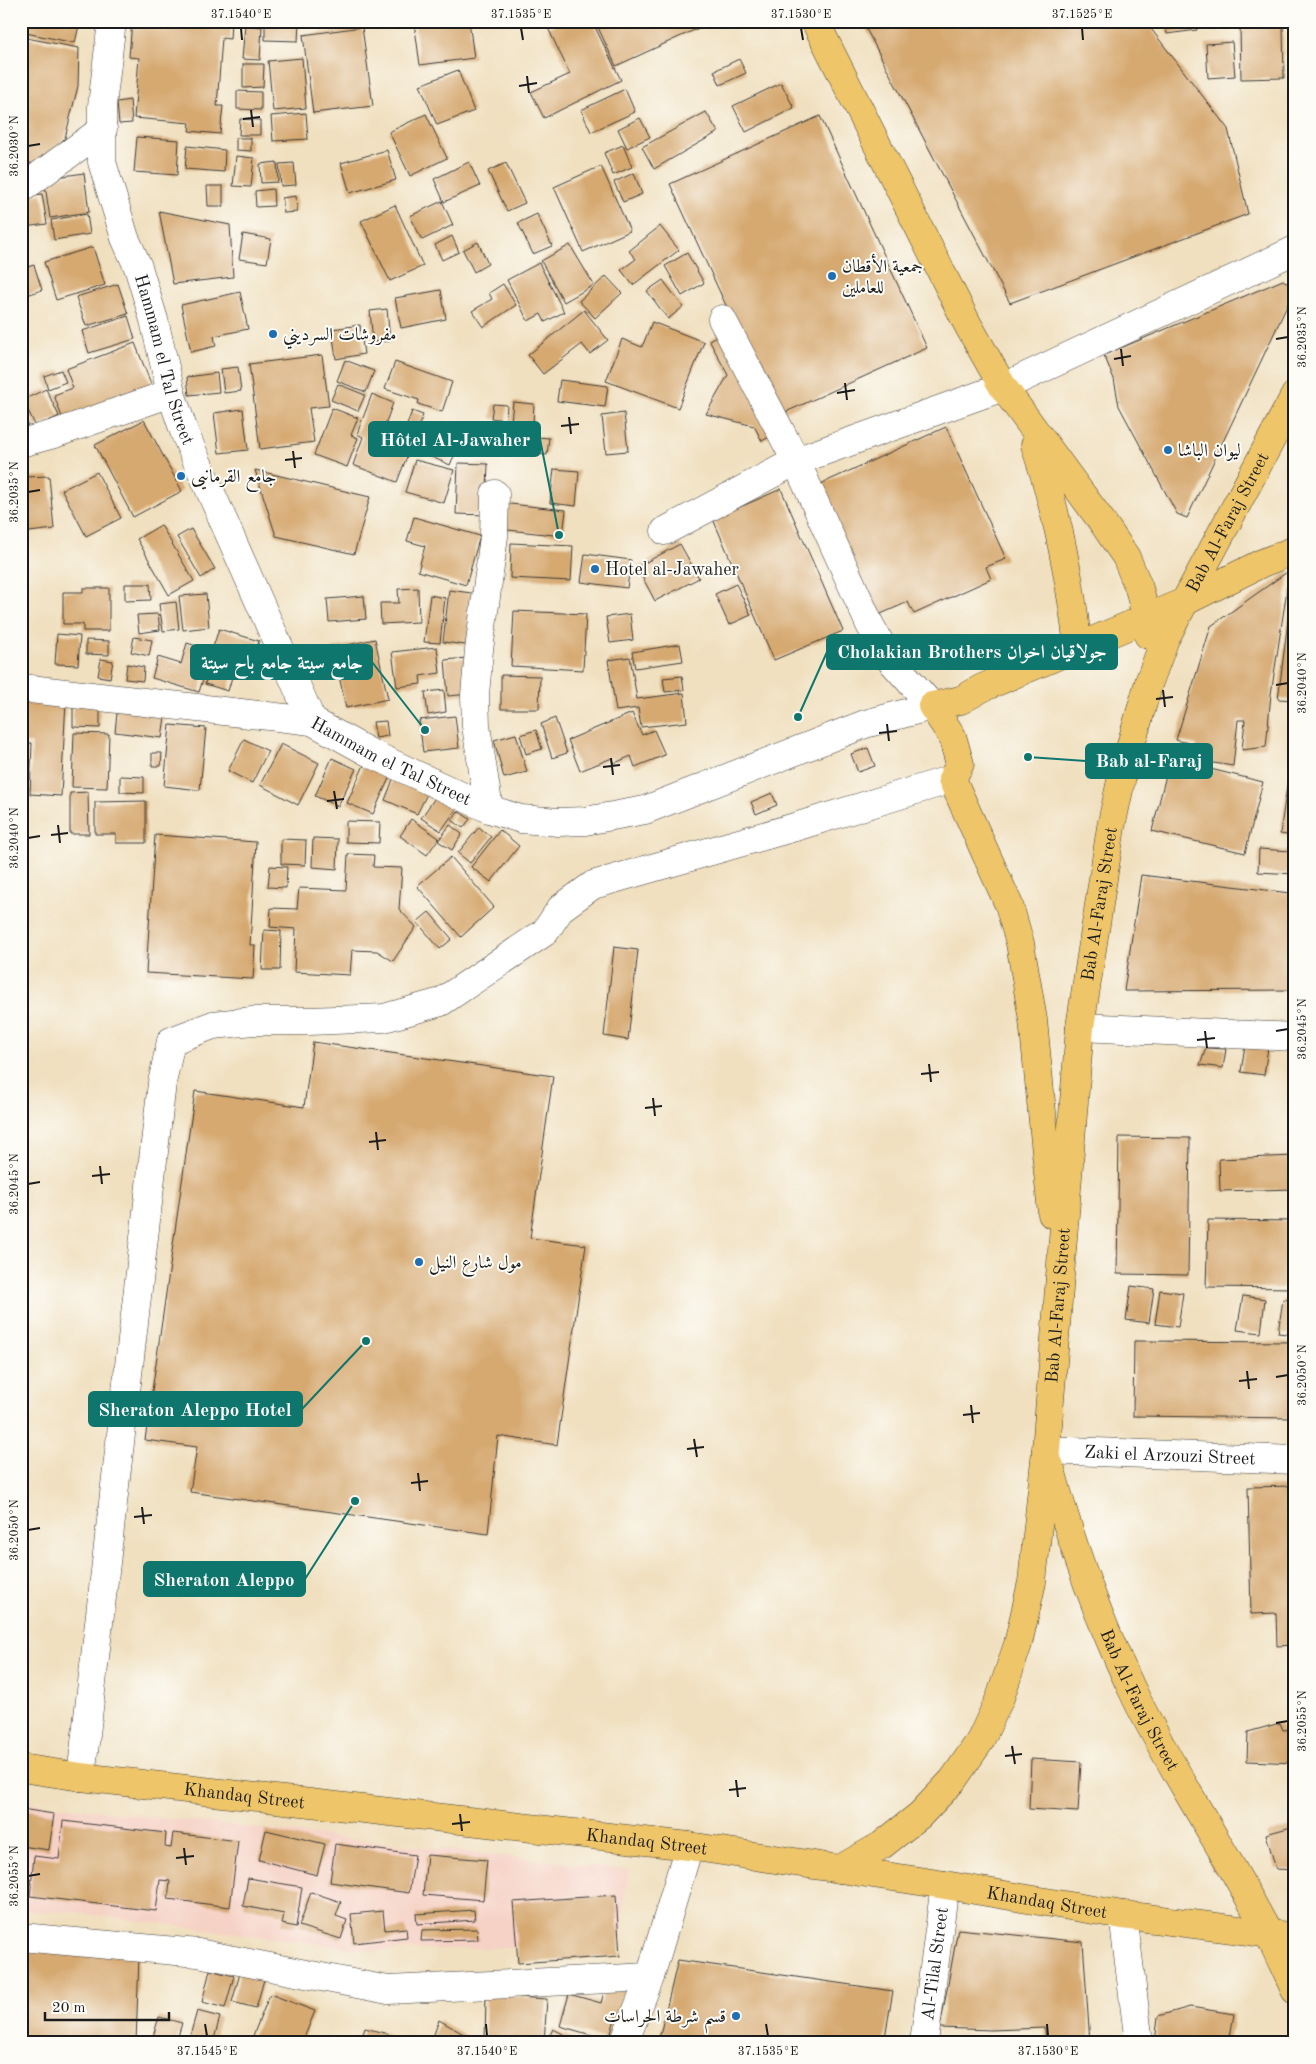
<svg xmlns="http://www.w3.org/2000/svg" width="1316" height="2064" viewBox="0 0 1316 2064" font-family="'Old Standard TT',Amiri,serif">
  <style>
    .built { fill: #f6d1c5 }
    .building { fill: #d6a971 }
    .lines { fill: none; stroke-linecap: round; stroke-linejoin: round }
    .minor-casing { stroke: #3c3935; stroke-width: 29 }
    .major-casing { stroke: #3c3935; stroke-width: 29 }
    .minor { stroke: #fff; stroke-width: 28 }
    .major { stroke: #eec569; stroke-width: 28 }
    .ticks { fill: none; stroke: #1c1c1c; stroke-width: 2 }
    .poi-dot { fill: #1f6fb2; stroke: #fdfcf7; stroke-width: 2 }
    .labels { text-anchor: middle; stroke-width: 4; stroke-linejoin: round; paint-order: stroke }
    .poi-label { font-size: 18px; fill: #1c1c1c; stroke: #fdfcf7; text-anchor: start }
    .street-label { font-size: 18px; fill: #1c1c1c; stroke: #fdfcf7 }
    .leader { fill: none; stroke: #0f766e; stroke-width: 2 }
    .callout-dot { fill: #0f766e; stroke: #fdfcf7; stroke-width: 2 }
    .callout { fill: #0f766e; stroke: #0f766e; stroke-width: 2 }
    .callout-label { font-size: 19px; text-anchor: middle; font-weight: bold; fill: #fff }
    .neatline { fill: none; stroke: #1c1c1c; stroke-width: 2 }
    .ticks-label { font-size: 12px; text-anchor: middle; fill: #1c1c1c }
  </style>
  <rect width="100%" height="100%" fill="#fdfcf7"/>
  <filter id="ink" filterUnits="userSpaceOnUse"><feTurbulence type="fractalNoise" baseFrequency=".02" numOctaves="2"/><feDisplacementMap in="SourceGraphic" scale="10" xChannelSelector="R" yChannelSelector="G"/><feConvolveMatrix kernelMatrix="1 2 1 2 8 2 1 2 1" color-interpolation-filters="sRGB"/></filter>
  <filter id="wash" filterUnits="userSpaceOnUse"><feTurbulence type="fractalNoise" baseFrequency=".0096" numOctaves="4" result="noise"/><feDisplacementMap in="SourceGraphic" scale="20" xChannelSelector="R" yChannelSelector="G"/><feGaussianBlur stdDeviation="1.12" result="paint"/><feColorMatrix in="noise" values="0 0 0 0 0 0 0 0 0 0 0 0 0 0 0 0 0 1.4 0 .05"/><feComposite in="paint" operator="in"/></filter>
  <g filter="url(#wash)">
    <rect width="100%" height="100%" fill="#f0e0c0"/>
    <!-- built -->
    <path class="built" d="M21,1802L629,1870L618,1945L373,1951L72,1912L21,1911Z"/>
    <g id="blocks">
      <!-- building -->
      <path class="building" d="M21,21H80L75,43L21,32Z
        M132,21H231L230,39L222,38L217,106H223L220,134L189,131L190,123L134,118L139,58L129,57Z
        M414,21H469L474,58L420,65Z
        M562,21H592L621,80L544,118L531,92L570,74L548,28Z
        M595,21H714L616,66Z
        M862,21H1145L1228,129L1248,214L1010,303Z
        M1165,21H1196L1197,30L1167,34Z
        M265,22H299L298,41L265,40Z
        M245,25L262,27L260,60L242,59Z
        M1283,25L1284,78L1241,79L1240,26Z
        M362,27L373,106L313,113L303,35Z
        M21,37L79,48L78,86L65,138L38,165L21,161Z
        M1232,42L1235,76L1208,78L1206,44Z
        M302,58L306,108L273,111L268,61Z
        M739,59L746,73L720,85L714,71Z
        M243,64H264L263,87L243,88Z
        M458,70L474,111L437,125L420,85Z
        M781,83L794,108L746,132L733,106Z
        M625,89L635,112L591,132L581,110Z
        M237,91L261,92V110L237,109Z
        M130,100L132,123L119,124L117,102Z
        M706,112L718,132L654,169L642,147Z
        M306,113L308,139L273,141L271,116Z
        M426,114L447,158L410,176L389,132Z
        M820,116L927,348L777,416L670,184Z
        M640,118L650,137L627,148L618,129Z
        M240,119L260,120V135H239Z
        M137,137L179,140L177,175L134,172Z
        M236,138H251V151L236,150Z
        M623,145L632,167L613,175L604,153Z
        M187,146L225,150L224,172L185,169Z
        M387,150L396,180L350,193L341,163Z
        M236,156L254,158L251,187L233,186Z
        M277,162L278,182L261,183L260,164Z
        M469,162L480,186L444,202L434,179Z
        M294,163L296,185L281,186L279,164Z
        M506,163L525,203L507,211L488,171Z
        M601,166L630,231L583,252L554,187Z
        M84,173L89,212L50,218L44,179Z
        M634,173L642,194L623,202L614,182Z
        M207,186H223V206H208Z
        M273,189L274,206L256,207L255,191Z
        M42,194L47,224L24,227L21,197Z
        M296,196L297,212L284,213L282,198Z
        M442,201L453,225L422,240L410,216Z
        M395,205L423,266L390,281L361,221Z
        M159,211L230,225L233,277L173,284Z
        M87,214L90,234L54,240L51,220Z
        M537,214L552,246L533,254L518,223Z
        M660,226L679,250L633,285L621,270L636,259L629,251Z
        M243,234L271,239L267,263L239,259Z
        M452,236L459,252L442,260L435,245Z
        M478,242L488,264L474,272L463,250Z
        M570,245L594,285L564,302L541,261Z
        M93,247L105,285L56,300L44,262Z
        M687,253L704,283L682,296L665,266Z
        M539,263L564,312L545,322L541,314L528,321L507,280Z
        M34,265L42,290L21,297V269Z
        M606,276L622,293L595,318L579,301Z
        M663,280L683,307L668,319L647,291Z
        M1283,280L1295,289L1187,518L1177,514L1119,406L1114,379L1104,355Z
        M118,284L128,314L86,326L76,297Z
        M503,284L516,305L483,327L472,311L492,299L489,293Z
        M441,290L446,319L401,328L395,298Z
        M240,292L248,329L214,336L216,346L191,352L181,305Z
        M387,309L390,341L373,342L370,311Z
        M584,310L608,340L590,354L582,344L543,374L528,355Z
        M128,316L135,339L89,353L82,331Z
        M652,322L704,342L678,408L606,381L622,339L642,347Z
        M360,325L364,354L336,359L332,329Z
        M723,332L776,433L762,441L754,426L706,414L728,375L709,340Z
        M135,343L153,389L64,423L54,395L73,388L66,369Z
        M322,355L329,406L309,408L314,442L260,449L249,364Z
        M345,360L374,371L366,392L337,381Z
        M395,362L452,382L442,412L418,404L419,400L385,389Z
        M238,367L241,391L224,393L221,369Z
        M61,370L66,382L48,389L44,376Z
        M217,373L219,392L189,395L187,377Z
        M560,380L608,386L605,407L557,401Z
        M338,384L365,395L358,411L331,400Z
        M46,389L59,416L36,427L23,400Z
        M372,394L393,403L383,430L413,441L397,482L353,465L363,437L357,434Z
        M513,402L534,404L533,424L511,422Z
        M493,404L507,405L506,420L491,418Z
        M332,408L358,418L351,435L358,438L347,467L314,455Z
        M21,409L28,425L21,428Z
        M243,409L248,450L219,453L214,413Z
        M412,411L423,415L414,438L404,433Z
        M624,413L628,451L606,453L602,416Z
        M144,420L182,491L133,517L95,445Z
        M946,427L1006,559L986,567L991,579L914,614L908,602L874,617L814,487Z
        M426,433L458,447L450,465L418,451Z
        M526,436L549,438L547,455L525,453Z
        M21,456H24L26,477L49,476L54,529L21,533Z
        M415,460L454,470L444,503L405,492Z
        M458,463L488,464L486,515L456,514Z
        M554,469L579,471L576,506L550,503Z
        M255,470L370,497L354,554L276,536Z
        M97,472L121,518L86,536L62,490Z
        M781,489L843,631L774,660L713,519Z
        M501,503L566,510L563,536L499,529Z
        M414,517L480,536L466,585L418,571L425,546L407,541Z
        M161,525L194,581L169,595L137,539Z
        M191,529L215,569L201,578L177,537Z
        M511,543L573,546L571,581L510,578Z
        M680,544L699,578L655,601L637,567Z
        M585,554L631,560L627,588L581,582Z
        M1290,570L1271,694L1266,747L1242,750L1245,720H1238L1233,766L1194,760L1197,745L1176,740L1211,626Z
        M1294,574H1295V700L1278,699Z
        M125,584H150L151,600L125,601Z
        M736,584L751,615L729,625L715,594Z
        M83,588H109V631H83V624H63V592H83Z
        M418,588L419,622L381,624L380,603H399L398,589Z
        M449,590L479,594L473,646L443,642Z
        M206,594L209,627L183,630L179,596Z
        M430,595L445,598L440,643L424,642Z
        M364,596L366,619L329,622L327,599Z
        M176,602L179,629L163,631L159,604Z
        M514,611L586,614L583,670L511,666Z
        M158,614L160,630L139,633L137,615Z
        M630,614L633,640L610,643L606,617Z
        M219,629L259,641L252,662L212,650Z
        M57,634L80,636L78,665L55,664Z
        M134,637L152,640L149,656L131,652Z
        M375,639L388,699L346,708L333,648Z
        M86,640L109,641V655L86,654Z
        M187,643L212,651L199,692L152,678L158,657L181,664Z
        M680,644L683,661L635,668L632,652Z
        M437,647L440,673L420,676L421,684L397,687L392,652Z
        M213,656L236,663L228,691L205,684Z
        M630,657L637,699L684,693L687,722L641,727L638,708L616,711L608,660Z
        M467,658L470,694L448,696L445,660Z
        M101,659L113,661L110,678L98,676Z
        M127,664L144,667L143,681L125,679Z
        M501,675L540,676L539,709H501Z
        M682,676L684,690L665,692L663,678Z
        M444,690L446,712L428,715L425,692Z
        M21,698L66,700L61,796L30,794L32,743H21Z
        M73,702H100V728L73,727Z
        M118,703L166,709L162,738L115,732Z
        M632,713L642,735L654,730L665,755L635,767L631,756L615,763L612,758L580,771L568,740Z
        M455,716L459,748L423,752L419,720Z
        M555,718L567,753L552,758L541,724Z
        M386,721L388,736L376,738L373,722Z
        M170,725L206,728L200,790L164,786Z
        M536,730L542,749L526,754L520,735Z
        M74,733L109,734L107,788L72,787Z
        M516,734L527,772L504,778L494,740Z
        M244,739L268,751L252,783L228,771Z
        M281,744L319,763L298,805L260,785Z
        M868,748L875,766L858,772L851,754Z
        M152,753H162L161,766H152Z
        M332,758L356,769L338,806L315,796Z
        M1170,759L1263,782L1245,853L1152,831Z
        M1291,759H1295V836L1280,834Z
        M364,765L390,776L373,814L347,803Z
        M120,776L144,777V793L120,792Z
        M394,777L428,792L417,814L385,800Z
        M88,792L89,834H70V793Z
        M772,793L777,805L756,814L751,802Z
        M437,795L457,808L441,831L421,818Z
        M146,801V843H116V834H95V802Z
        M458,811L470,819L463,828L452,820Z
        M411,819L439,838L427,855L400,836Z
        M346,821L380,822L379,843L346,842Z
        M450,825L462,834L452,850L438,841Z
        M479,827L491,837L470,863L458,853Z
        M500,830L519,846L491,882L471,867Z
        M155,835L256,842L250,945H255L253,979L146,973Z
        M313,838L338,839L337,869L312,867Z
        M281,839L306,840L305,865L281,864Z
        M21,844H23L24,861H21Z
        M1291,848H1295V874L1258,872L1259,849L1291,851Z
        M348,854L374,855L373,867L402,868L399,909L416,927L393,961L377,951L352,950L350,975L294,972L296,929L270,927L271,908L297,909L299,888L346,890Z
        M451,857L494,907L461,937L417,886Z
        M270,866L287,867L286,888L268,887Z
        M1141,875L1290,893L1295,948V990L1124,991Z
        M429,912L452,939L440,949L417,922Z
        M264,930L281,931L280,970H262Z
        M614,947L638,950L628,1040L604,1036Z
        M1246,1038L1269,1041L1264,1075L1241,1072Z
        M313,1042L553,1076L530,1238L586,1245L557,1445L498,1436L488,1534L190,1492L197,1447L145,1440L195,1091L304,1107Z
        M1206,1048L1226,1049L1223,1068L1200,1065Z
        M1119,1137L1190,1138L1188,1275L1117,1274Z
        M1295,1156V1189L1220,1191L1219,1159Z
        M1208,1220L1295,1221V1288L1206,1287Z
        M1131,1286L1154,1289L1149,1323L1126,1320Z
        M1160,1290L1183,1293L1178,1327L1155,1324Z
        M1243,1296L1265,1299L1261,1333L1237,1330Z
        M1283,1299L1295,1301V1335L1278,1333Z
        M1134,1341L1295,1342V1418L1133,1416Z
        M1295,1486V1645L1277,1646L1276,1613L1251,1614L1248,1487Z
        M1280,1723L1283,1730L1295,1729V1763L1247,1761L1248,1732Z
        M1031,1759L1081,1762L1078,1812L1029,1809Z
        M21,1809L54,1814L49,1850L21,1846Z
        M63,1821L166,1833L165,1847L171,1848L173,1833L238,1841L230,1907L168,1899L170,1881L160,1880L156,1911L30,1896L34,1856L59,1859Z
        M1295,1826V1870L1276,1869L1266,1834Z
        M266,1830L325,1844L317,1875L259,1860Z
        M335,1844L415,1855L409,1893L330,1882Z
        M427,1855L487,1860L483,1900L423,1895Z
        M248,1878L302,1887L296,1927L282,1924L284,1914L243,1906Z
        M311,1892L341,1902L336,1916L347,1920L341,1939L299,1926Z
        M616,1895L620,1956L518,1963L513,1902Z
        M474,1910L475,1920L417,1924L416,1914Z
        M383,1911L385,1930L406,1928L407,1937L354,1943L351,1914Z
        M477,1929L478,1940L421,1941L422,1930Z
        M958,1929L1083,1942L1090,2043H1046L1045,2028L991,2030L940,2028Z
        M21,1951L139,1956L136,2043H21Z
        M678,1960L893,1991L884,2043H658Z
        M210,1970L234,1976L225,2008L202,2002Z
        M241,1970L265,1976L256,2008L232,2002Z
        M606,1985L632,1992L625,2015L617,2012L609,2040L560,2026L569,1994L601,2003Z
        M270,1994L315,2011L302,2043H250Z
        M486,1995L547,1999L544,2043H485Z
        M1190,2007L1234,2014L1229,2043H1155L1158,2016Z
        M197,2011L220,2017L213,2043H188Z
        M159,2017L182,2023L176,2043H151Z
        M439,2020L479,2043H431Z
        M365,2028L388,2034L385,2043H360Z
        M553,2029L582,2043H556L548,2039Z
        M1277,2037L1279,2043H1259V2042Z"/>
    </g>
  </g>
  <g filter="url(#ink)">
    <use href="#blocks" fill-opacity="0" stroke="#3c3935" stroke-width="1"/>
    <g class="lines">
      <defs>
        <g id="minor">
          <path id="s1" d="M112,21L102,106V162L125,238L138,267L154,320L171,393L185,434L312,721L372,754L489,809L521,819L559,822L585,821L645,810L865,724L932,706L888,657L870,625L796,461L722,319"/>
          <path d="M21,189L103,129"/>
          <path d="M21,443L54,434L171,393"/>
          <path d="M665,531L796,461L1003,387L1295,250"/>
          <path d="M21,688L312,721"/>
          <path d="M489,809L476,726L475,695L479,650L494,536L495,494"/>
          <path d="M1080,1027L1295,1037"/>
          <path id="s2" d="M1046,1450L1295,1460"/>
          <path d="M81,1777L162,1083L171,1041L213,1025L253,1021H309L384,1018L441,1002L545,932L561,908L593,885L795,827L952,779"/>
          <path d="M1123,1915L1139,2043"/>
          <path d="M21,1937L198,1953L388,1990L650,1977L689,1846"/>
          <path d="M624,2043L650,1977"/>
          <path id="s3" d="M924,2043L945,1885"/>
        </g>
        <g id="major">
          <path d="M815,21L968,325L1003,387L1103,523L1126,557L1139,588L1146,617L1148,635"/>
          <path d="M1035,445C1057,511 1070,577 1078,646"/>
          <path d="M1052,1214L1033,1020L1020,943L1009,905L952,779L960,764L952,736L932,706L961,700L982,688L1184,602L1262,563L1295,550"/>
          <path id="s4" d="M1050,1466C1072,1547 1100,1624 1137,1700C1177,1780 1228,1855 1269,1935C1278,1953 1286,1971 1295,1990"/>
          <path id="s5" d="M21,1768L81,1777L689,1846L945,1885L1123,1915L1295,1937"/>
          <path id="s6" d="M840,1869L882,1845L920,1815L953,1780L980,1741L1000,1698L1018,1644L1032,1582L1046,1450L1080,1027L1111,827L1122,776L1149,682L1165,639L1295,395"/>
        </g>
      </defs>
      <!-- minor casing -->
      <use href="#minor" class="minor-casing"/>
      <!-- major casing -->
      <use href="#major" class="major-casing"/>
      <!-- minor -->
      <use href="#minor" class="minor"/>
      <!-- major -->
      <use href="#major" class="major"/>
    </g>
  </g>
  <!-- ticks -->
  <path class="ticks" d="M241,28L242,40M521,28L523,40M801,28L803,40M1082,28L1083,40M527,76L529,93M519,86L537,83M251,110L253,127M243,119L260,117M28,146L40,144M1276,339L1288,337M1121,349L1123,366M1114,359L1131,356M845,383L847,400M837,393L855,390M569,417L571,434M561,426L579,424M293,451L295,468M285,460L302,458M28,492L40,490M1276,685L1288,683M1163,690L1165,707M1156,699L1173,697M887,724L889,741M879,733L897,731M611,758L613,775M603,767L620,765M334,791L337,809M327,801L344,799M58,825L60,843M51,835L68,833M28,838L40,836M1205,1031L1207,1048M1276,1031L1288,1029M1197,1040L1215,1038M929,1064L931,1082M921,1074L939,1072M653,1098L655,1116M645,1108L662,1106M376,1132L378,1150M369,1142L386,1140M100,1166L102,1184M92,1176L110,1174M28,1184L40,1182M1247,1371L1249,1389M1276,1377L1288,1375M1239,1381L1257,1379M971,1405L973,1423M963,1415L980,1413M694,1439L697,1457M687,1449L704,1447M418,1473L420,1491M411,1483L428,1481M142,1507L144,1524M134,1517L152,1515M28,1530L40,1528M1276,1723L1288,1721M1012,1746L1015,1764M1005,1756L1022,1754M736,1780L738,1797M729,1790L746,1788M460,1814L462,1831M452,1824L470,1822M184,1848L186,1865M176,1858L194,1856M28,1876L40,1874M205,2024L207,2036M486,2024L487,2036M766,2024L768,2036M1047,2024L1048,2036"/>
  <!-- markers -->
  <g class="poi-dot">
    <circle cx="832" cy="276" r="5"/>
    <circle cx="273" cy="334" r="5"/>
    <circle cx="1168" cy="450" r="5"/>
    <circle cx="181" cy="476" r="5"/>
    <circle cx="595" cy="569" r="5"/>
    <circle cx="419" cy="1262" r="5"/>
    <circle cx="736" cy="2016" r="5"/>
  </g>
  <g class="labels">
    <!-- poi labels -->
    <g class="poi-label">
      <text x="842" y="272">جمعية الأقطان<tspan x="842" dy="21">للعاملين</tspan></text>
      <text x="283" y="340">مفروشات السرديني</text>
      <text x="1178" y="456">ليوان الباشا</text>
      <text x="191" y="482">جامع القرمانيى</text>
      <text x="605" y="575">Hotel al-Jawaher</text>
      <text x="429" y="1268">مول شارع النيل</text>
      <text x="726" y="2022" text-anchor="end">قسم شرطة الحراسات</text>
    </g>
    <!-- street labels -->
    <g class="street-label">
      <text dy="6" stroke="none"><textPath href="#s1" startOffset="349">Hammam el Tal Street</textPath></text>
      <text dy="6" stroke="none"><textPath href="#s6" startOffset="1448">Bab Al-Faraj Street</textPath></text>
      <text dy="6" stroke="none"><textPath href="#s1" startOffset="829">Hammam el Tal Street</textPath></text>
      <text dy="6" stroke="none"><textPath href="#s6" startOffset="1042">Bab Al-Faraj Street</textPath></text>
      <text dy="6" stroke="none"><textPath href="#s6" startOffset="638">Bab Al-Faraj Street</textPath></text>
      <text dy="6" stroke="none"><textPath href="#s2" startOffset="124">Zaki el Arzouzi Street</textPath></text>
      <text dy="6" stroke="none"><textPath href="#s4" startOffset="251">Bab Al-Faraj Street</textPath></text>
      <text dy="6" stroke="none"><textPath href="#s5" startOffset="225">Khandaq Street</textPath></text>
      <text dy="6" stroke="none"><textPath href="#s5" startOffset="630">Khandaq Street</textPath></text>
      <text dy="6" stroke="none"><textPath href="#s5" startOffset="1035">Khandaq Street</textPath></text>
      <text dy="6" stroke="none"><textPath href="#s3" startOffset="80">Al-Tilal Street</textPath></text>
    </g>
  </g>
  <!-- callouts -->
  <path class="leader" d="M559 535L540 439M798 717L827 652M425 730L372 662M1028 757L1086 761M366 1341L302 1409M355 1501L305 1579"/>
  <g class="callout-dot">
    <circle cx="559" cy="535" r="5"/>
    <circle cx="798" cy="717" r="5"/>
    <circle cx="425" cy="730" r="5"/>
    <circle cx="1028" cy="757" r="5"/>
    <circle cx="366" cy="1341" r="5"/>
    <circle cx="355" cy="1501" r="5"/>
  </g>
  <g class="callout">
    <rect x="369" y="422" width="171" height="34" rx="5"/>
    <rect x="827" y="635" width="290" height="34" rx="5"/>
    <rect x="191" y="645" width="181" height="34" rx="5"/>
    <rect x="1086" y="744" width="126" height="34" rx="5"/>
    <rect x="89" y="1392" width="213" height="34" rx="5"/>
    <rect x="144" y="1562" width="161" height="34" rx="5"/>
  </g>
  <g class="callout-label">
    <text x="455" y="446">Hôtel Al-Jawaher</text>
    <text x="972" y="658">Cholakian Brothers جولاقيان اخوان</text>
    <text x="282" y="669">جامع سيتة جامع باح سيتة</text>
    <text x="1149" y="767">Bab al-Faraj</text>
    <text x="195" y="1416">Sheraton Aleppo Hotel</text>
    <text x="224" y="1586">Sheraton Aleppo</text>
  </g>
  <!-- margin -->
  <rect width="1316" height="2064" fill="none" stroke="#fdfcf7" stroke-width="55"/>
  <!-- scale -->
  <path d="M45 2012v8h124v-8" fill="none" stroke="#1c1c1c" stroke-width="2.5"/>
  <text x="52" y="2012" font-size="15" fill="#1c1c1c" stroke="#fdfcf7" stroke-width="4" paint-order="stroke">20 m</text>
  <rect x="28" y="28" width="1260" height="2008" class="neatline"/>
  <g class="ticks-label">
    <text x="241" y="18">37.1540°E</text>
    <text x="521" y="18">37.1535°E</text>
    <text x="801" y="18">37.1530°E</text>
    <text x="1082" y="18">37.1525°E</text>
    <text transform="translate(14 146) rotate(-90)" y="4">36.2030°N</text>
    <text transform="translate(1302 337) rotate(-90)" y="4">36.2035°N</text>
    <text transform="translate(14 492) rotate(-90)" y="4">36.2035°N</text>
    <text transform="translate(1302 683) rotate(-90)" y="4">36.2040°N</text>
    <text transform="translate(14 838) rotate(-90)" y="4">36.2040°N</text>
    <text transform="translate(1302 1029) rotate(-90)" y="4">36.2045°N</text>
    <text transform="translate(14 1184) rotate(-90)" y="4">36.2045°N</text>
    <text transform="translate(1302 1375) rotate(-90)" y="4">36.2050°N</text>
    <text transform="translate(14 1530) rotate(-90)" y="4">36.2050°N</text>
    <text transform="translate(1302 1721) rotate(-90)" y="4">36.2055°N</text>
    <text transform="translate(14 1876) rotate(-90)" y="4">36.2055°N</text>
    <text x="207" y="2055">37.1545°E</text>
    <text x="487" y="2055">37.1540°E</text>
    <text x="768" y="2055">37.1535°E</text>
    <text x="1048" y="2055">37.1530°E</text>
  </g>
</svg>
